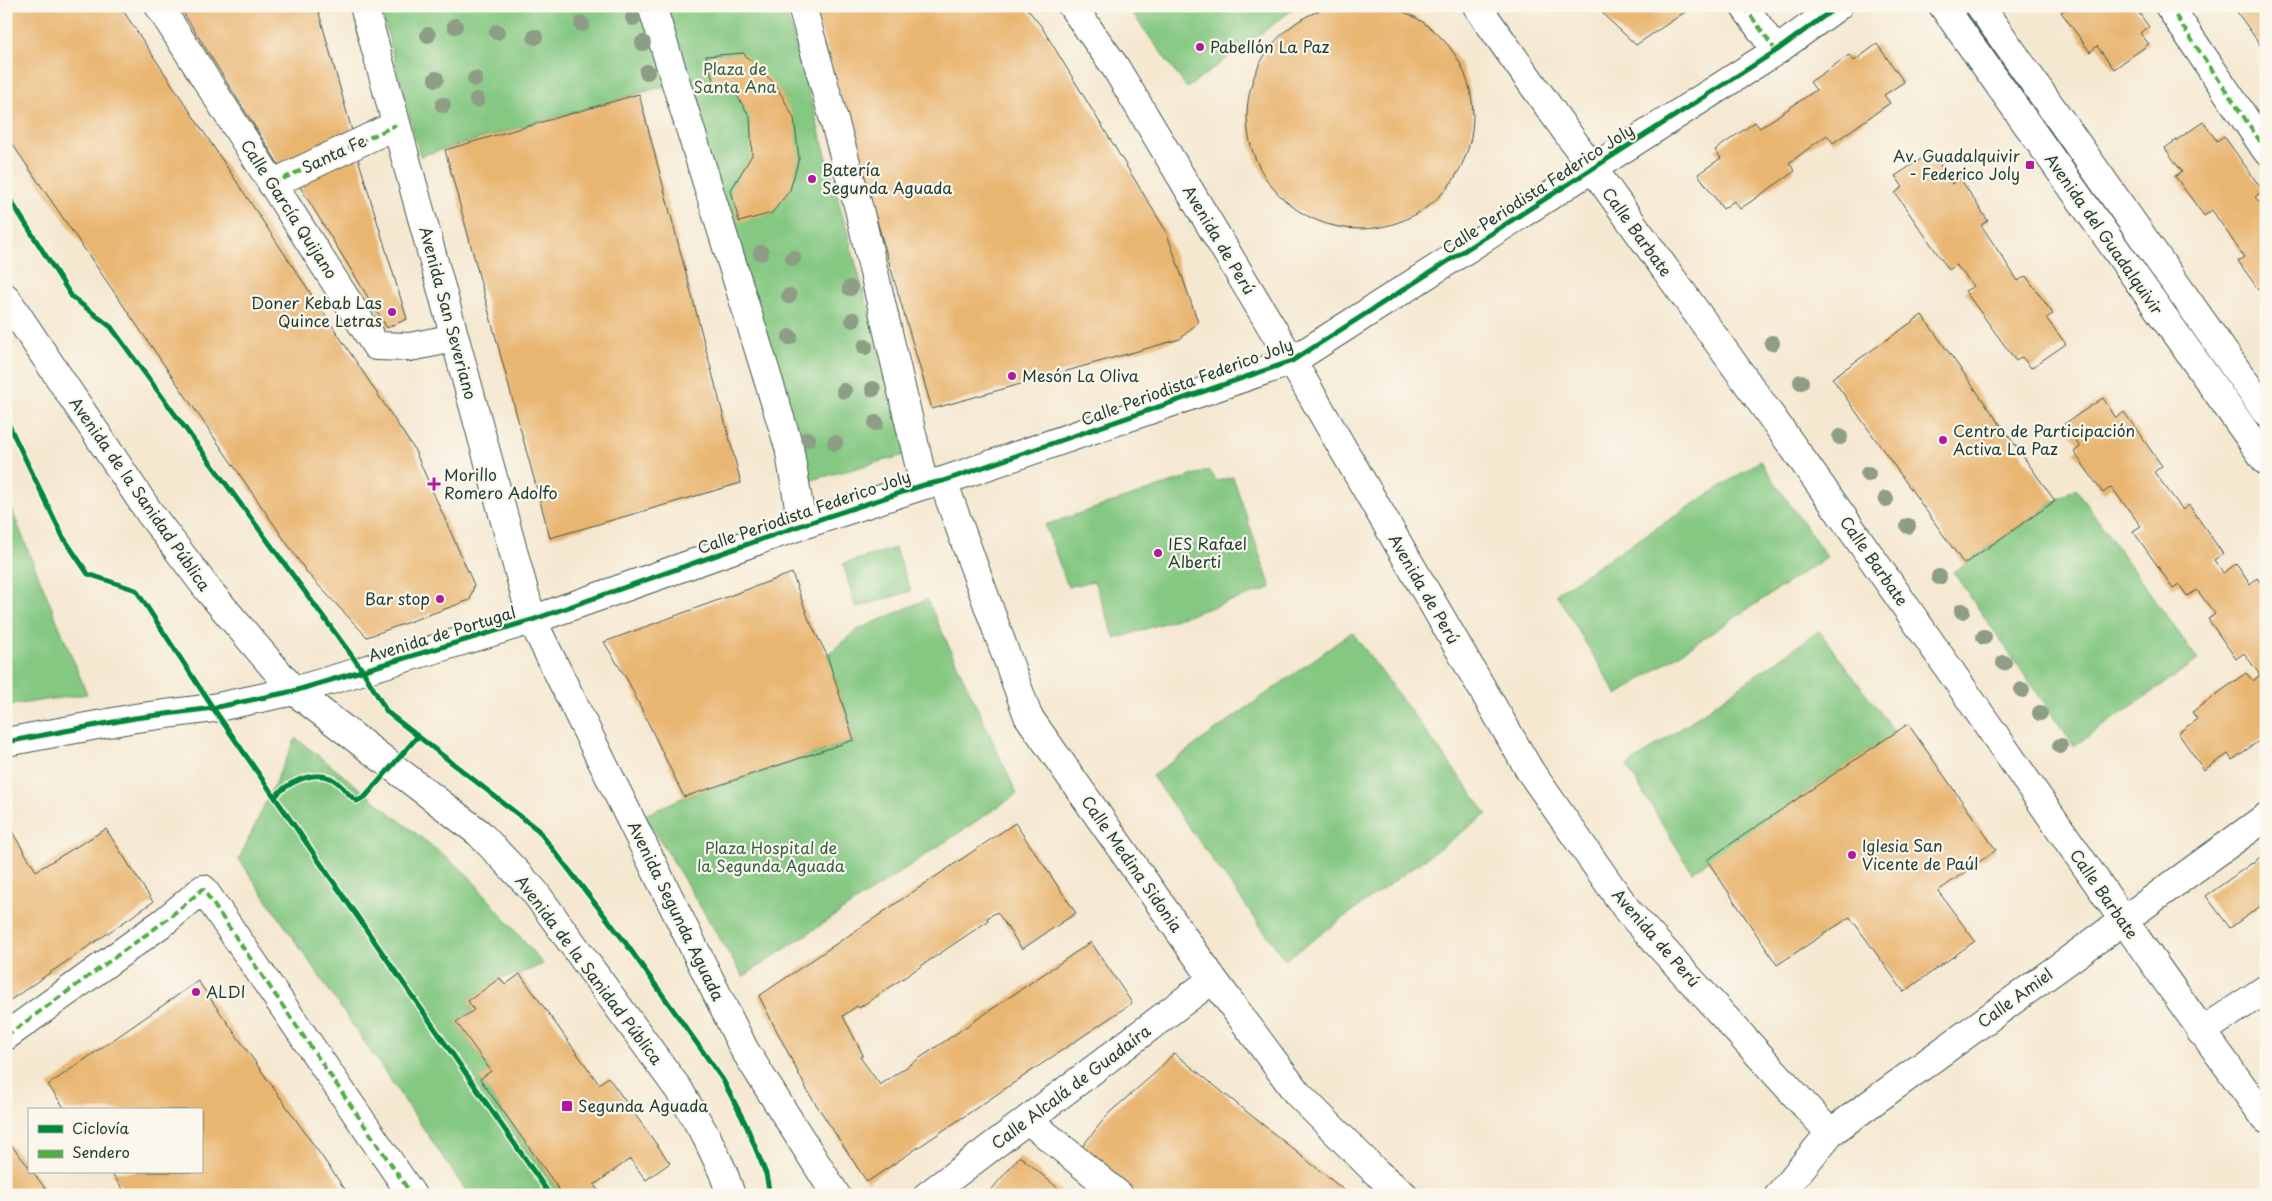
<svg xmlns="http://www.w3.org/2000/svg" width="2272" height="1201" viewBox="0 0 2272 1201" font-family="'Playpen Sans',sans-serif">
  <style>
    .green { fill: #84c882; stroke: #52825b }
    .building { fill: #e9b672 }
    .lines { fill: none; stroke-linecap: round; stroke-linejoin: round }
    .minor-casing { stroke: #3f574c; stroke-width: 30 }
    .major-casing { stroke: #3f574c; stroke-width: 30 }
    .minor { stroke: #fff; stroke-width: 28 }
    .major { stroke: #fff; stroke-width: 28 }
    .quiet { stroke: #52ad45; stroke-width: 4; stroke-dasharray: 8 4; stroke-linecap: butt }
    .cycleway-casing { stroke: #fbf7ec; stroke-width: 8 }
    .cycleway { stroke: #00873e; stroke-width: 5 }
    .tree { fill: #8d9d86 }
    .poi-dot { fill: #b5179e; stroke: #fbf7ec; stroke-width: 2 }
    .labels { text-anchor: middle; stroke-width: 4.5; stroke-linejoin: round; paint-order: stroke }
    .poi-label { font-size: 16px; fill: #1f3d34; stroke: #fbf7ec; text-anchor: start }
    .park-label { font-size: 16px; fill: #386048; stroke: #fbf7ec }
    .street-label { font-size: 16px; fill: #1f3d34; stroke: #fbf7ec }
  </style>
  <rect width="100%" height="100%" fill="#fbf7ec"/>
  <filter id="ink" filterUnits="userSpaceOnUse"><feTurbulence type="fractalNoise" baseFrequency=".02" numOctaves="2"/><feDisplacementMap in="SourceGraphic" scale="10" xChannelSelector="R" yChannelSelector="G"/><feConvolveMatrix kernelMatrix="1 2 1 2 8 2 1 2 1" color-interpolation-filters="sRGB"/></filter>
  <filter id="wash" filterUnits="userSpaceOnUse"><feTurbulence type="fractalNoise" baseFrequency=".0096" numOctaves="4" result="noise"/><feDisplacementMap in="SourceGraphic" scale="20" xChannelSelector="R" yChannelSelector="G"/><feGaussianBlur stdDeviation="1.12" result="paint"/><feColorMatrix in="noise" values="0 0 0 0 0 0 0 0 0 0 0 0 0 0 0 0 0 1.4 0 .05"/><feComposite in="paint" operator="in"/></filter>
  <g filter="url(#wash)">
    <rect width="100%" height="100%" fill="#f5e8d1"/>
    <!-- green -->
    <path class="green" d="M380,6H785L908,454L793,485L668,85L420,156Z
      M1127,6H1298L1187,88Z
      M1760,461L1827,557L1617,695L1556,593Z
      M1209,470L1217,481L1233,477L1271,588L1115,639L1094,581L1068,587L1045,525Z
      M2075,488L2198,660L2074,746L1953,572Z
      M6,496L87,694L6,706Z
      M895,548L911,591L856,608L843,564Z
      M927,599L1017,794L743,977L645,815L684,797L854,740L827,655L857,630Z
      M1819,631L1895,732L1692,872L1627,766Z
      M1352,632L1487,814L1285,960L1152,776Z
      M296,738L467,874L543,964L520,974L500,978L468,1001L474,1010L456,1023L491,1071L480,1080L563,1195H469L239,859Z"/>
    <g id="blocks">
      <!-- building -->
      <path class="building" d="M1247 116a113 113 0 1 1 226 0a113 113 0 1 1-226 0Z
        M6,6H120L414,449L474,585L470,600L367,637L308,574L6,135Z
        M179,6H317L352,131L279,165Z
        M814,6H1025L1041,26L1166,231L1198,322L1180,339L932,409Z
        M1598,6H1694L1636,45L1605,16Z
        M2067,6H2134L2149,27L2140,33L2149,44L2114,69L2097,46L2090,52L2061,12L2068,8Z
        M2233,6H2266V53Z
        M1877,44L1904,82L1884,95L1890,103L1833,143L1827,135L1816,143L1789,163L1795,171L1740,209L1734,201L1723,209L1698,174L1721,158L1715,150L1755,122L1760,128L1816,90L1810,82L1849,55L1854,61Z
        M743,53L776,85L794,118L799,158L790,190L772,213L739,222L731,190L752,155L750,117L736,94L714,83L706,56Z
        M639,94L741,483L550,538L445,150Z
        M2203,122L2217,141L2224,136L2263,191L2255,197L2264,208L2266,207V300L2238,261L2244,257L2212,210L2204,216L2175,176L2182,172L2165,148Z
        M1932,152L1952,184L1960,178L1988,221L1981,225L2018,281L2026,276L2053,314L2046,318L2066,344L2031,368L2022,357L2016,361L1965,291L1974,286L1956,265L1949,270L1895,193L1903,187L1895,176Z
        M357,155L407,319L387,328L297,182Z
        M1922,315L2055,501L1964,564L1832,378Z
        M2103,398L2116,418L2124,412L2162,466L2154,472L2183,510L2189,505L2223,554L2214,560L2223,573L2236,564L2250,584L2257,578L2266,591V672L2264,673L2266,676V736L2232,760L2228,754L2204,770L2178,733L2197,719L2192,712L2246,673L2253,681L2260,675L2244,653L2236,659L2208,619L2215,614L2197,590L2187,596L2179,584L2173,588L2133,531L2141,526L2111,487L2103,493L2074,452L2080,447L2064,424Z
        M792,573L809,620L827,655L854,740L684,797L629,683L604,642Z
        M1908,724L1996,850L1938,891L1975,941L1904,992L1850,917L1777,965L1707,860Z
        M6,822L36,871L106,829L153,902L6,1003Z
        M1015,823L1076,913L1022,949L997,912L987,918L988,921L859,1008L857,1006L843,1016L863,1055L860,1057L880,1085L1091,942L1132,1003L867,1182L808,1092L759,996Z
        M2266,853V902L2230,928L2206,896Z
        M520,974L599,1084L608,1077L670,1163L646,1180L630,1159L594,1185L601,1195H563L480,1079L491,1071L456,1022L474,1010L468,1001L500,978L505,985Z
        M198,981L349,1195H127L111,1172H201V1110H66L48,1085Z
        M1174,1053L1350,1195H1139L1081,1148L1109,1113L1155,1073Z
        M6,1139L29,1167V1172H33L50,1195H6Z
        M1019,1157H1021L1066,1195H987Z"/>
    </g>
  </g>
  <g filter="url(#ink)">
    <use href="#blocks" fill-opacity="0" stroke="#3f574c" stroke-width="1"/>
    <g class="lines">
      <defs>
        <path id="minor" d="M159,6L376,346L410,347L455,338
          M364,6L532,620L744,1049L836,1195
          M652,6L789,447L802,525
          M802,6L859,209L924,485
          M1072,6L1114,65L1292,361L1530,771L1628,911L1830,1133
          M1477,6C1605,188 1737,366 1864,547C1998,738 2128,931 2266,1119
          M1744,6L1776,51
          M1943,6L2266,461
          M1980,6L2266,412
          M2169,6L2266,150
          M272,184L396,125
          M943,481L1028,716L1213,979L1297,1093L1377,1173L1404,1195
          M6,742L135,718L213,708L294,691L532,620L802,525L924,485L943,481L1292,361L1776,51L1838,6
          M2201,1032L2266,989
          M6,1036L165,921L203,889L412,1195
          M1028,1120L1119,1195
          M928,1195L1213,979
          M1779,1195L1830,1133L2266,817"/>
        <path id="major" d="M6,298L149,512L209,591L294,691L479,833L534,891L679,1090L707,1138L723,1172L731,1195"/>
      </defs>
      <!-- minor casing -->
      <use href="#minor" class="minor-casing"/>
      <!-- major casing -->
      <use href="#major" class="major-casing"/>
      <!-- minor -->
      <use href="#minor" class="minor"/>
      <!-- major -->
      <use href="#major" class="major"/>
      <!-- quiet -->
      <path class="quiet" d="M1744,6L1776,51
        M2169,6L2266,150
        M272,184L396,125
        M6,1036L165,921L203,889L412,1195"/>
      <defs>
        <path id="cycleway" d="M6,193L72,297L111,327L363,671L387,712L538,830L625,942L723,1080L747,1127L766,1174L770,1195
          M6,419L63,537L88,574L136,590L213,708L550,1195
          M6,742L135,718L213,708L294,691L532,620L802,525L924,485L943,481L1292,361L1776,51L1838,6
          M275,797C286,783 312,771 330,778C341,782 347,795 357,801L365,797L418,736"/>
      </defs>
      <!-- cycleway casing -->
      <use href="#cycleway" class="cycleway-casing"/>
      <!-- cycleway -->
      <use href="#cycleway" class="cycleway"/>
    </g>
    <!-- trees -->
    <g class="tree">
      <circle cx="633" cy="18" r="8"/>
      <circle cx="582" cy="24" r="8"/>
      <circle cx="455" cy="26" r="8"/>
      <circle cx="497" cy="32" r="8"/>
      <circle cx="428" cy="35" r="8"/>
      <circle cx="535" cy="37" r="8"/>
      <circle cx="643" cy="43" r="8"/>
      <circle cx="647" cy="72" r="8"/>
      <circle cx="436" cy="79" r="8"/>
      <circle cx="475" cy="79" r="8"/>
      <circle cx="477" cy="100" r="8"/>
      <circle cx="443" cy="105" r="8"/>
      <circle cx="761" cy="253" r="8"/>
      <circle cx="793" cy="258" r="8"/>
      <circle cx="850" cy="288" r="8"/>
      <circle cx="789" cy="296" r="8"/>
      <circle cx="853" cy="320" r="8"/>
      <circle cx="790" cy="337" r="8"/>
      <circle cx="1772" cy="343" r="8"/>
      <circle cx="865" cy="347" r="8"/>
      <circle cx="1801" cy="382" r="8"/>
      <circle cx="873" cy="389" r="8"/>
      <circle cx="844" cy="391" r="8"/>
      <circle cx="876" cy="423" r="8"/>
      <circle cx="1840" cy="437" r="8"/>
      <circle cx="808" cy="439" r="8"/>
      <circle cx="835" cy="443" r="8"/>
      <circle cx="1868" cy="474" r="8"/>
      <circle cx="1886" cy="499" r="8"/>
      <circle cx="1908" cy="526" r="8"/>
      <circle cx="1939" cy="577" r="8"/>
      <circle cx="1962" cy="611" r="8"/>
      <circle cx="1984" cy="637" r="8"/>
      <circle cx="2004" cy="663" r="8"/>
      <circle cx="2022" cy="690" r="8"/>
      <circle cx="2040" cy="713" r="8"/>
      <circle cx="2060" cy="746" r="8"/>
    </g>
  </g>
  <!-- markers -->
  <g class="poi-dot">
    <circle cx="1200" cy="47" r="5"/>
    <rect x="2025" y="160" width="10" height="10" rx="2.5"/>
    <circle cx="812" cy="179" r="5"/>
    <circle cx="392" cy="312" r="5"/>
    <circle cx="1012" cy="376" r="5"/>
    <circle cx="1943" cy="440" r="5"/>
    <path d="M431.5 476.5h5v5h5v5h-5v5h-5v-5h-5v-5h5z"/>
    <circle cx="1158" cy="553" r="5"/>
    <circle cx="440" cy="599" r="5"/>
    <circle cx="1852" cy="855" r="5"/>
    <circle cx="196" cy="992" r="5"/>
    <rect x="561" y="1100" width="12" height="12" rx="2.5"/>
  </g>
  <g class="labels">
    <!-- poi labels -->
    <g class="poi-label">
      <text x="1210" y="53">Pabellón La Paz</text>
      <text x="2020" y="162" text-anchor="end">Av. Guadalquivir<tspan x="2020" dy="18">- Federico Joly</tspan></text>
      <text x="822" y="176">Batería<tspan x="822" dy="18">Segunda Aguada</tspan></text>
      <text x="382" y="309" text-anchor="end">Doner Kebab Las<tspan x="382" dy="18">Quince Letras</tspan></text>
      <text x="1022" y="382">Mesón La Oliva</text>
      <text x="1953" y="437">Centro de Participación<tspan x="1953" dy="18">Activa La Paz</tspan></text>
      <text x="444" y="481">Morillo<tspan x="444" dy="18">Romero Adolfo</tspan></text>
      <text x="1168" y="550">IES Rafael<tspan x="1168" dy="18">Alberti</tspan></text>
      <text x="430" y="605" text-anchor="end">Bar stop</text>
      <text x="1862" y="852">Iglesia San<tspan x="1862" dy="18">Vicente de Paúl</tspan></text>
      <text x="206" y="998">ALDI</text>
      <text x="578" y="1112">Segunda Aguada</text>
    </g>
    <!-- park labels -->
    <g class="park-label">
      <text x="735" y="75">Plaza de<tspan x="735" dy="18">Santa Ana</tspan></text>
      <text x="771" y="854">Plaza Hospital de<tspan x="771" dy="18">la Segunda Aguada</tspan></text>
    </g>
    <!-- street labels -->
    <g class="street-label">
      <text transform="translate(334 154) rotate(-25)" y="6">Santa Fe</text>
      <text transform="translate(1538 189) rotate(-33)" y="6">Calle Periodista Federico Joly</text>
      <text transform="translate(289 209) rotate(57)" y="6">Calle García Quijano</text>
      <text transform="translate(1637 232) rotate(54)" y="6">Calle Barbate</text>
      <text transform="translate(2104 234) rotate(55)" y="6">Avenida del Guadalquivir</text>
      <text transform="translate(1219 240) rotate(59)" y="6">Avenida de Perú</text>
      <text transform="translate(448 313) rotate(75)" y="6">Avenida San Severiano</text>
      <text transform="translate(1187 382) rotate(-20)" y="6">Calle Periodista Federico Joly</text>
      <text transform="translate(140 494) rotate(55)" y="6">Avenida de la Sanidad Pública</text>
      <text transform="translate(804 512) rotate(-19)" y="6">Calle Periodista Federico Joly</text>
      <text transform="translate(1874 561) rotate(55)" y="6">Calle Barbate</text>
      <text transform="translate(1424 589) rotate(60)" y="6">Avenida de Perú</text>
      <text transform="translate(442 634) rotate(-17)" y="6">Avenida de Portugal</text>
      <text transform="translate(1132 864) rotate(55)" y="6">Calle Medina Sidonia</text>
      <text transform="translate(2104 894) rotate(55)" y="6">Calle Barbate</text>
      <text transform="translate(676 911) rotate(64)" y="6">Avenida Segunda Aguada</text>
      <text transform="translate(1656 938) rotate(49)" y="6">Avenida de Perú</text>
      <text transform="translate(589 970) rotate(53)" y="6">Avenida de la Sanidad Pública</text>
      <text transform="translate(2015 998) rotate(-36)" y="6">Calle Amiel</text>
      <text transform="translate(1071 1087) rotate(-37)" y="6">Calle Alcalá de Guadaíra</text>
    </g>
  </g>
  <!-- margin -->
  <rect width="2272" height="1201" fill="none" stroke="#fbf7ec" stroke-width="25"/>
  <!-- legend -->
  <rect x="28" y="1108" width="175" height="65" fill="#fbf7ec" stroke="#a3ada2"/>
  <rect x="38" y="1125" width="25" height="8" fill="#00873e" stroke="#a3ada2"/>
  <text x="72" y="1134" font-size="15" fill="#1f3d34">Ciclovía</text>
  <rect x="38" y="1150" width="25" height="8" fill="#52ad45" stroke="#a3ada2"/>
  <text x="72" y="1158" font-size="15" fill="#1f3d34">Sendero</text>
</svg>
